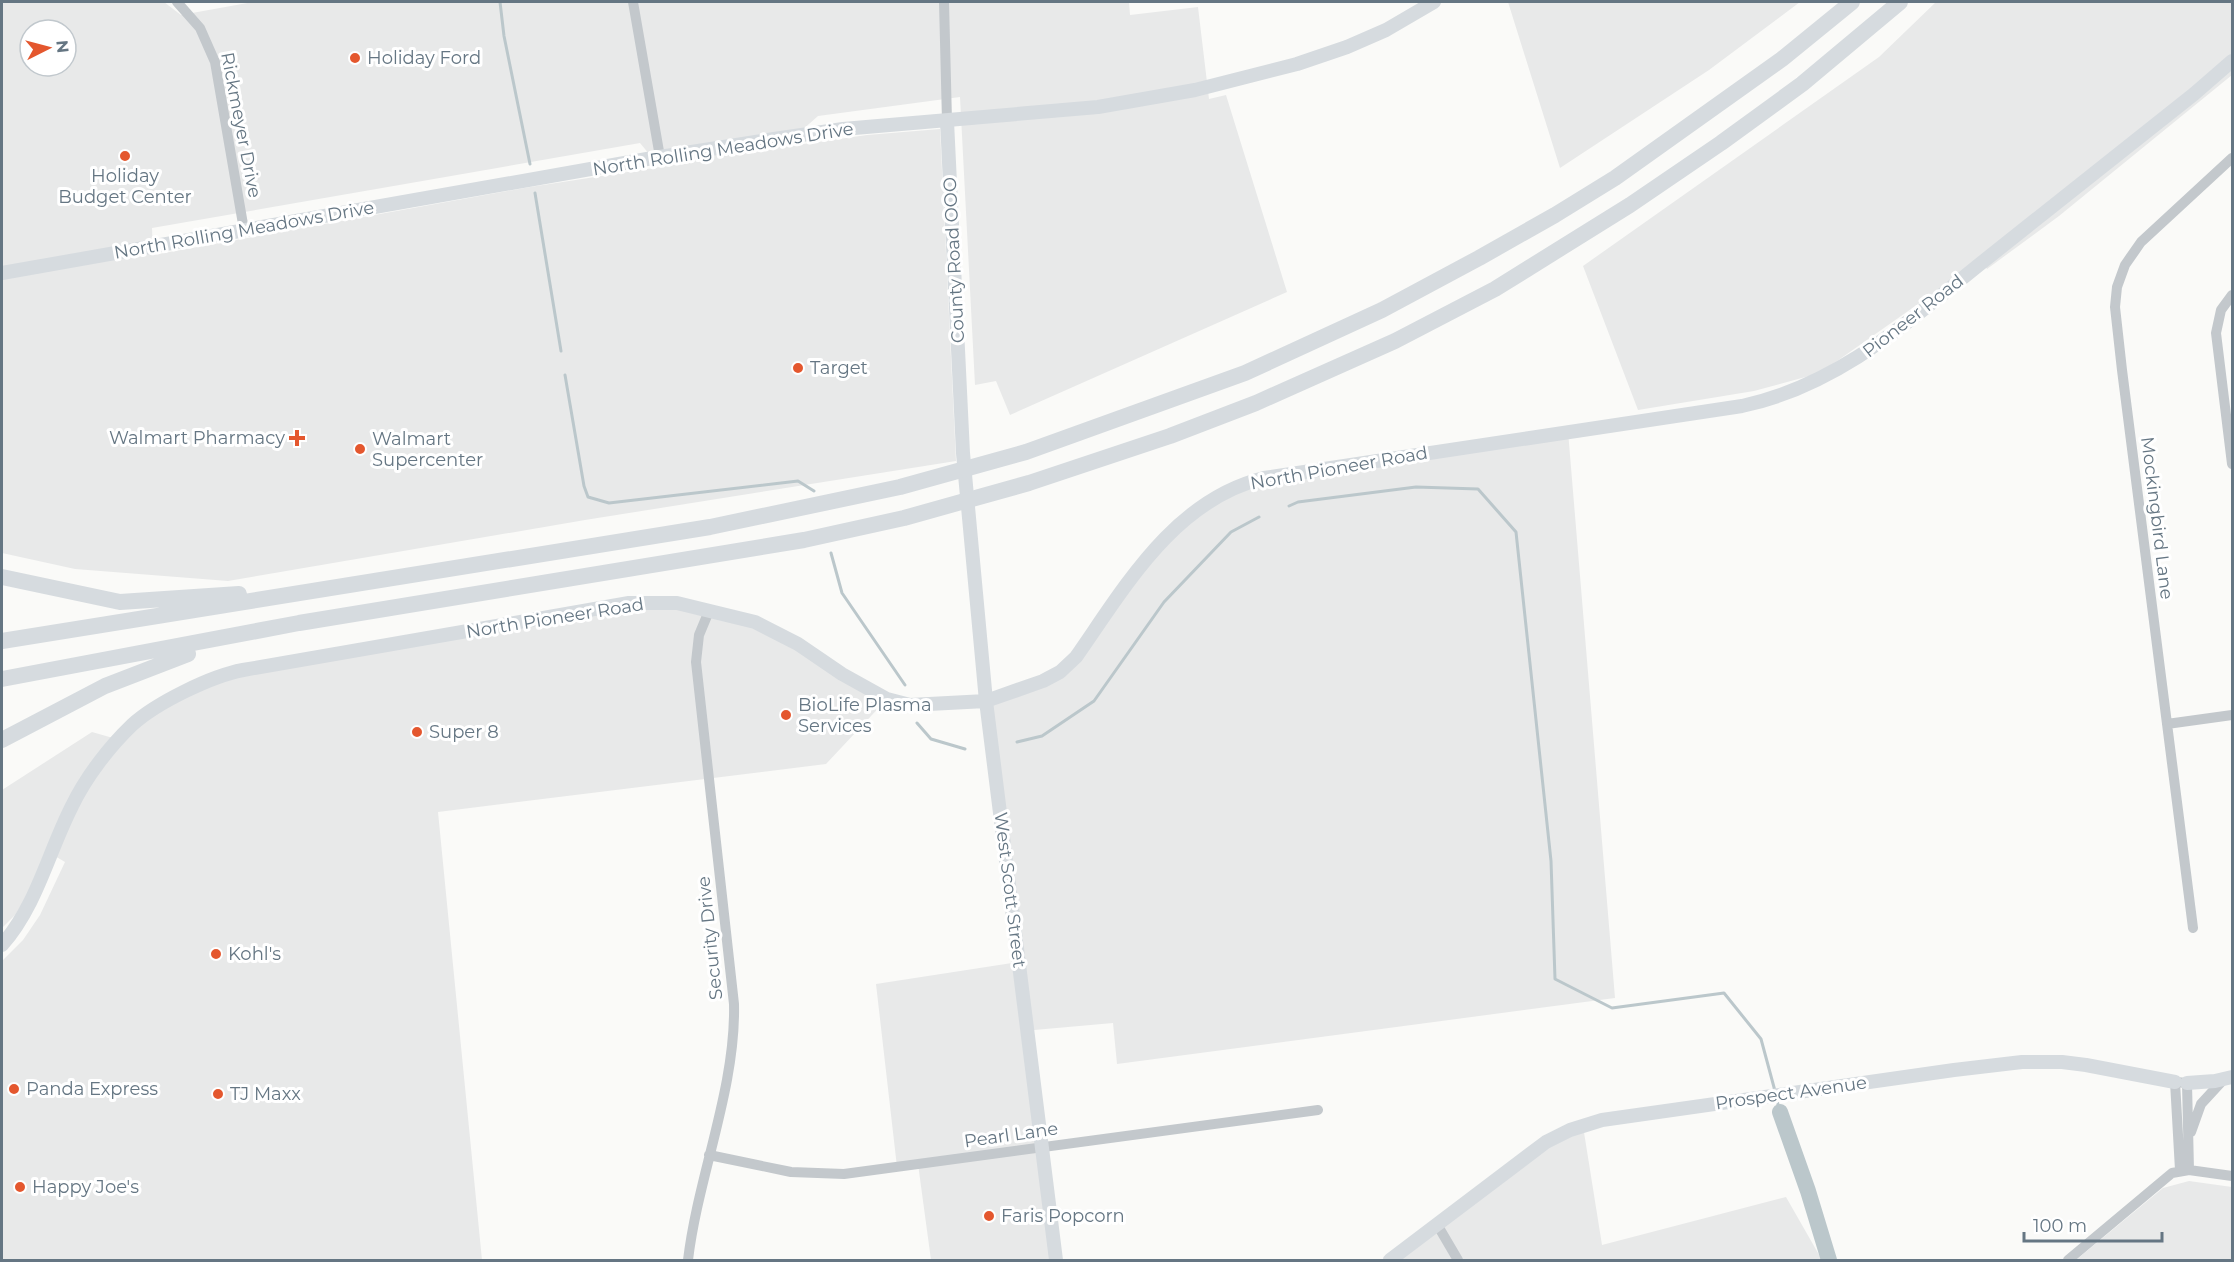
<svg xmlns="http://www.w3.org/2000/svg" width="2234" height="1262" viewBox="0 0 2234 1262" font-family="Montserrat,sans-serif">
  <style>
    .built { fill: #e8e9e9; fill-rule: evenodd }
    .lines { fill: none; stroke-linecap: round; stroke-linejoin: round }
    .stream { stroke: #bbc7cb; stroke-width: 3 }
    .river { stroke: #bbc7cb; stroke-width: 16 }
    .minor { stroke: #c3c8cc; stroke-width: 10 }
    .major { stroke: #d6dbdf; stroke-width: 14 }
    .highway { stroke: #d6dbdf; stroke-width: 16 }
    .poi-dot { fill: #e4572e; stroke: #fff; stroke-width: 2 }
    .labels { text-anchor: middle; stroke-width: 6; stroke-linejoin: round; paint-order: stroke }
    .poi-label { font-size: 18px; fill: #657683; stroke: #fff; text-anchor: start }
    .street-label { font-size: 18px; fill: #657683; stroke: #fff }
  </style>
  <rect width="100%" height="100%" fill="#fafaf8"/>
  <!-- built -->
  <path class="built" d="M2,2H164L181,15L253,2H1129L1130,15L1198,7L1209,99L1226,95L1287,292L1010,415L996,381L975,385L960,97L818,116L783,147L867,135L940,129L956,461L585,520L228,581L75,569L2,553ZM30,30H66V66H30ZM640,143L660,167L530,187L153,255L152,228Z
    M1508,2H1800L1709,70L1560,168Z
    M1936,2H2232V75L2059,216L1987,269L1980,257L1938,290L1820,373L1754,391L1638,410L1583,266L1879,57Z
    M1568,431L1615,998L1117,1064L1113,1023L1023,1031L1056,1260H931L918,1164L897,1167L876,984L1012,963L986,701L1060,672L1153,551L1228,490Z
    M629,603L740,617L887,699L826,764L438,812L482,1260H2V961L23,940L40,915L65,862L48,852L29,893L15,915L2,928V790L92,732L120,740L132,725L216,678Z
    M1583,1126L1602,1245L1786,1197L1822,1260H1390L1491,1185Z
    M2189,1181L2232,1187V1260H2076L2163,1188Z"/>
  <g class="lines">
    <!-- stream -->
    <path class="stream" d="M500,2L504,36L530,164
      M535,193L561,351
      M565,375L584,486L588,497L609,503L798,481L814,491
      M1289,506L1298,502L1416,487L1478,489L1516,532L1551,861L1555,979L1612,1008L1724,993L1761,1039L1775,1091
      M831,553L842,593L905,685
      M917,723L931,739L965,749
      M1017,742L1042,736L1094,701L1164,602L1231,532L1259,517
      M1777,1101L1780,1112"/>
    <!-- river -->
    <path class="river" d="M1780,1112L1808,1191L1829,1260"/>
    <!-- minor -->
    <path class="minor" d="M177,2L200,28L215,62L244,230
      M633,2L660,157
      M944,2L947,121
      M2232,295L2221,310L2216,333L2232,464
      M2167,724L2232,715
      M2193,928L2122,370L2115,307L2117,287L2125,265L2141,242L2232,158
      M2191,1132L2201,1104L2224,1079
      M709,1155L791,1172L844,1174L1318,1110
      M2180,1170L2175,1082L2187,1083L2189,1170
      M1438,1226L1458,1260
      M688,1260C698,1176 736,1088 734,1004L696,662L699,635L709,611
      M2068,1260L2172,1173L2189,1170L2232,1176"/>
    <!-- major -->
    <path class="major" d="M947,121L963,453L986,701L1056,1260
      M2,273L647,159L774,139L843,129L1098,107L1195,90L1297,64L1347,47L1386,30L1434,2
      M2,945C37,905 48,853 72,806C86,777 109,747 132,725C156,703 211,676 243,670L629,603H677L755,622L798,644L842,674L887,699L910,705L986,701L1043,681L1060,672L1076,657C1125,587 1174,500 1264,478L1742,406C1841,385 1913,317 1990,256C2058,202 2126,148 2194,94L2232,61
      M2187,1083L2215,1081L2232,1077
      M1390,1260L1546,1142L1570,1130L1602,1120L1954,1070L2022,1062H2062L2086,1065L2175,1082"/>
    <!-- highway -->
    <path class="highway" d="M2,577L120,602L239,594
      M2,641L710,527L900,487L1026,452L1245,373L1382,310L1479,258L1555,215L1615,178L1782,59L1852,2
      M2,679L299,623L804,540L904,518L1029,483L1170,436L1256,403L1395,341L1495,289L1630,205L1721,143L1802,84L1900,2
      M2,740L105,686L188,654"/>
  </g>
  <!-- markers -->
  <g class="poi-dot">
    <circle cx="355" cy="58" r="6"/>
    <circle cx="125" cy="156" r="6"/>
    <circle cx="798" cy="368" r="6"/>
    <path d="M294 429h6v6h6v6h-6v6h-6v-6h-6v-6h6z"/>
    <circle cx="360" cy="449" r="6"/>
    <circle cx="786" cy="715" r="6"/>
    <circle cx="417" cy="732" r="6"/>
    <circle cx="216" cy="954" r="6"/>
    <circle cx="14" cy="1089" r="6"/>
    <circle cx="218" cy="1094" r="6"/>
    <circle cx="20" cy="1187" r="6"/>
    <circle cx="989" cy="1216" r="6"/>
  </g>
  <g class="labels">
    <!-- poi labels -->
    <g class="poi-label">
      <text x="367" y="64">Holiday Ford</text>
      <text x="125" y="182" text-anchor="middle">Holiday<tspan x="125" dy="21">Budget Center</tspan></text>
      <text x="810" y="374">Target</text>
      <text x="285" y="444" text-anchor="end">Walmart Pharmacy</text>
      <text x="372" y="445">Walmart<tspan x="372" dy="21">Supercenter</tspan></text>
      <text x="798" y="711">BioLife Plasma<tspan x="798" dy="21">Services</tspan></text>
      <text x="429" y="738">Super 8</text>
      <text x="228" y="960">Kohl's</text>
      <text x="26" y="1095">Panda Express</text>
      <text x="230" y="1100">TJ Maxx</text>
      <text x="32" y="1193">Happy Joe's</text>
      <text x="1001" y="1222">Faris Popcorn</text>
    </g>
    <!-- street labels -->
    <g class="street-label">
      <text transform="translate(241 125) rotate(79)" y="6">Rickmeyer Drive</text>
      <text transform="translate(723 149) rotate(-9)" y="6">North Rolling Meadows Drive</text>
      <text transform="translate(244 230) rotate(-10)" y="6">North Rolling Meadows Drive</text>
      <text transform="translate(954 260) rotate(-93)" y="6">County Road OOO</text>
      <text transform="translate(1913 316) rotate(-38)" y="6">Pioneer Road</text>
      <text transform="translate(1339 468) rotate(-10)" y="6">North Pioneer Road</text>
      <text transform="translate(2157 518) rotate(83)" y="6">Mockingbird Lane</text>
      <text transform="translate(555 618) rotate(-9)" y="6">North Pioneer Road</text>
      <text transform="translate(1010 890) rotate(83)" y="6">West Scott Street</text>
      <text transform="translate(710 938) rotate(-96)" y="6">Security Drive</text>
      <text transform="translate(1791 1093) rotate(-8)" y="6">Prospect Avenue</text>
      <text transform="translate(1011 1135) rotate(-8)" y="6">Pearl Lane</text>
    </g>
  </g>
  <!-- border -->
  <rect width="2234" height="1262" fill="none" stroke="#657683" stroke-width="6"/>
  <!-- north arrow -->
  <g transform="translate(48 48) rotate(84)"><circle r="28" fill="#ffffff" stroke="#c1c8cd" stroke-width="1.5"/>
  <path d="M0-4.5L10 22L0 15L-10 22Z" fill="#e4572e"/>
  <text y="-9" font-size="16" font-weight="bold" text-anchor="middle" fill="#657683">N</text>
  </g>
  <!-- scale -->
  <path d="M2024 1232v9h138v-9" fill="none" stroke="#657683" stroke-width="3"/>
  <text x="2033" y="1232" font-size="18" fill="#657683" stroke="#ffffff" stroke-width="4.5" paint-order="stroke">100 m</text>
</svg>
